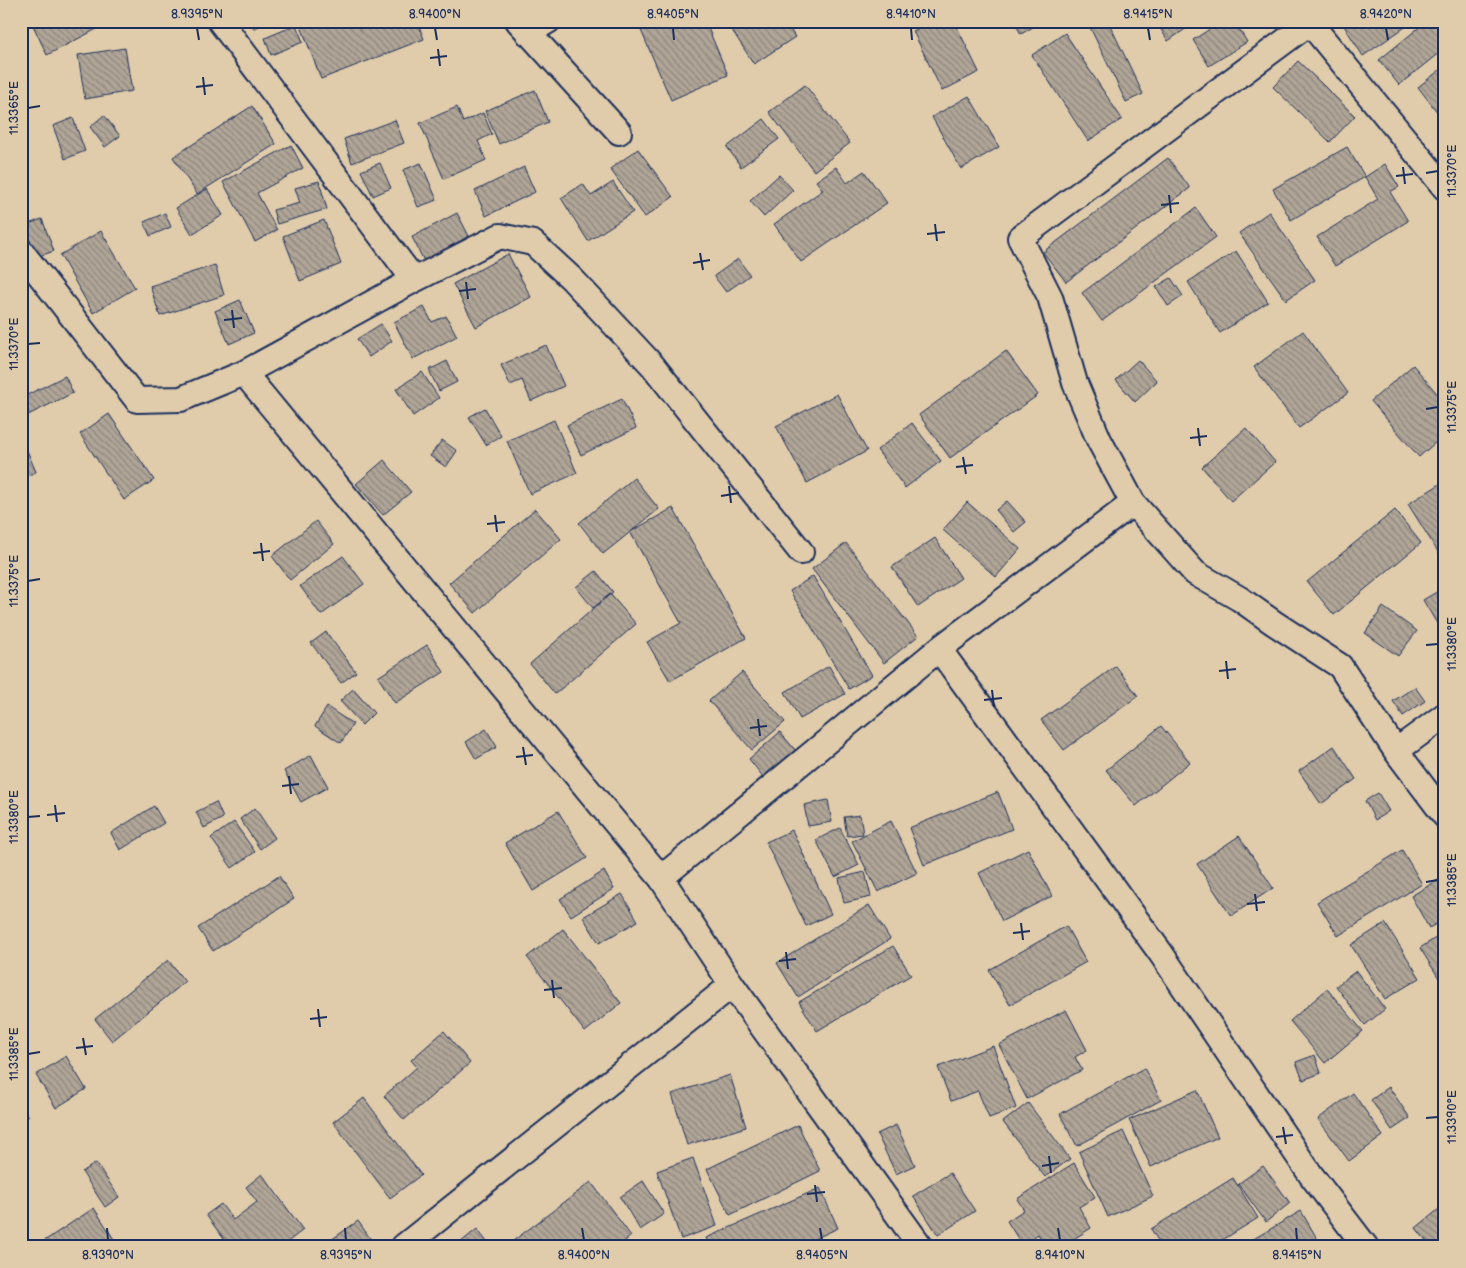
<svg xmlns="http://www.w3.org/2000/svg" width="1466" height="1268" viewBox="0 0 1466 1268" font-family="'Balsamiq Sans',sans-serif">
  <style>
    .building { fill: url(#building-back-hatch); stroke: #1b2f5e }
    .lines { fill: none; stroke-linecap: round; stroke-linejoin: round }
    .minor-casing { stroke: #1b2f5e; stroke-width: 28 }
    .minor { stroke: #e0ccaa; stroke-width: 24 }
    .ticks { fill: none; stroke: #1b2f5e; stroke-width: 2 }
    .neatline { fill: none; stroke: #1b2f5e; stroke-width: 2 }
    .ticks-label { font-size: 12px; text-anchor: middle; fill: #1b2f5e }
  </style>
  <defs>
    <pattern id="building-back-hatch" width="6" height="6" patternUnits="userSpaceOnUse" patternTransform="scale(1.25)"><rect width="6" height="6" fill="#b0a597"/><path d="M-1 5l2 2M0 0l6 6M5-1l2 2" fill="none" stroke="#8e877e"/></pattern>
  </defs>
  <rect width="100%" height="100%" fill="#e0ccaa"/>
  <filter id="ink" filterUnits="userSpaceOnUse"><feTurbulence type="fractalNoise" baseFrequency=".02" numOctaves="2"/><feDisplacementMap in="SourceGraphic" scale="10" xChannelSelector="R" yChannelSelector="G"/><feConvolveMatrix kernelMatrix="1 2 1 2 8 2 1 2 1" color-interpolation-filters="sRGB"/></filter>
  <g filter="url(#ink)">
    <!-- building -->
    <path class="building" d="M31,21H48V22L51,21H112L47,55Z
      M250,21H267L254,29Z
      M299,21H417L424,39L321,79Z
      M637,21H705L728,75L671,100Z
      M726,21H785L795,37L754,64Z
      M932,21H954L979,72L942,91L913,31Z
      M1014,21H1043L1021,34Z
      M1087,21H1108L1143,94L1126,102Z
      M1156,21H1197L1168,41Z
      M1222,21H1234L1247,42L1209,66L1193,40Z
      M1263,21H1278L1265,27Z
      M1341,21H1414L1363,56Z
      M1427,21H1438L1445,30V48L1399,85L1379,60Z
      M296,25L303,42L271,55L265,38Z
      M1065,33L1122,119L1088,141L1032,55Z
      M125,48L132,91L85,99L78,55Z
      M1298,61L1355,116L1330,142L1273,87Z
      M1445,66V122L1418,87Z
      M805,85L850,143L814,171L769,112Z
      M535,90L548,122L499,144L485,111Z
      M969,96L999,147L961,169L932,117Z
      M252,106L276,144L197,194L173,157Z
      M457,107L463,122L483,113L492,134L478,141L486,160L444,179L420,123Z
      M104,115L120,136L105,147L90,127Z
      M73,118L85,151L65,159L53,126Z
      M764,119L779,139L741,167L727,147Z
      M395,120L404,143L352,163L344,139Z
      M291,145L303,168L257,193L277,230L255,242L223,182Z
      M1347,147L1365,177L1291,220L1273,189Z
      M638,149L673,197L645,217L610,169Z
      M1168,158L1190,188L1066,282L1043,252Z
      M380,163L391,188L373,196L361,171Z
      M421,163L437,200L418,207L403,170Z
      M1385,164L1399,187L1390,192L1408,221L1335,266L1317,237L1378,199L1365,177Z
      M524,167L535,192L486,216L475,191Z
      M836,167L847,183L864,171L887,203L801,262L774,224L823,190L816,181Z
      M779,175L793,190L764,217L750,201Z
      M319,181L327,209L277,224L273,210L300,203L295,188Z
      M613,182L633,212L588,241L561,198L583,184L591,196Z
      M207,189L223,215L192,234L176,208Z
      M1196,208L1216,237L1102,321L1082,293Z
      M1269,212L1315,280L1286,300L1239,233Z
      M165,213L171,227L150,236L144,222Z
      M457,213L469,236L424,261L412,237Z
      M42,219L54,251L34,258L23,226Z
      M324,220L341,264L300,281L283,236Z
      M101,231L135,288L93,313L60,255Z
      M1236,251L1268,302L1220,333L1188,282Z
      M508,254L531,297L476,327L453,284Z
      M738,259L750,275L726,292L714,276Z
      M215,265L224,295L160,316L150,286Z
      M1171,278L1183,296L1168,306L1156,287Z
      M240,300L254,333L229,344L215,311Z
      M424,307L432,322L446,316L457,336L413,359L394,322Z
      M381,324L392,341L369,357L357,339Z
      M1303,331L1348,393L1299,428L1254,367Z
      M546,345L564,386L531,401L522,380L510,385L501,365Z
      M1006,351L1038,395L950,458L919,415Z
      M1138,360L1157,381L1135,402L1116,380Z
      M447,361L457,382L439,391L429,370Z
      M1413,365L1445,403V434L1419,457L1371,401Z
      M422,372L439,398L413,416L396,389Z
      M65,376L73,393L28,415L21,402V398Z
      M837,394L867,451L807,483L776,426Z
      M622,399L636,428L581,455L567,425Z
      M485,408L501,436L486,445L469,417Z
      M109,414L154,480L124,500L80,434Z
      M554,420L577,473L530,494L507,441Z
      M912,423L941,461L905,488L877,450Z
      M1246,428L1275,462L1231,501L1202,467Z
      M442,440L457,451L446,467L430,456Z
      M26,448L36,472L21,478V449Z
      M384,460L411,492L383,515L356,484Z
      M634,478L659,509L603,554L579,523Z
      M1445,481V563L1408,504Z
      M1007,501L1026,522L1014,532L996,510Z
      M967,502L1020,549L996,577L943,530Z
      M673,508L746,638L670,681L647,642L681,623L630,532Z
      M535,509L561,539L475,613L449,583Z
      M1395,510L1421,543L1334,615L1307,582Z
      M316,521L334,544L290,580L272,556Z
      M935,538L961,578L918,607L892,567Z
      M846,543L918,636L884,663L812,569Z
      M343,556L364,584L321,615L300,586Z
      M596,571L613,592L593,608L576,587Z
      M813,576L872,675L849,689L790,591Z
      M1445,587V637L1423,600Z
      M610,594L636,624L555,694L530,664Z
      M1383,607L1417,631L1398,656L1365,633Z
      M326,632L356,672L341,683L311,643Z
      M427,645L444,672L395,703L378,677Z
      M829,666L845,694L800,719L785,692Z
      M1116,666L1138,696L1064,750L1041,720Z
      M742,672L785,722L752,750L709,701Z
      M1415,687L1425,701L1403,716L1393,701Z
      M353,689L374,713L362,725L340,701Z
      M327,707L353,724L341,743L315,726Z
      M1161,726L1190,762L1136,806L1106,770Z
      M486,729L497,747L476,759L466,742Z
      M780,732L796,751L764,778L749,759Z
      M1334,746L1356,779L1321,804L1299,771Z
      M311,755L328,787L301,802L284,771Z
      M998,792L1012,829L924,865L909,828Z
      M1378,793L1389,811L1375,820L1365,801Z
      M828,800L832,822L808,826L804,805Z
      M216,802L223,818L204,828L196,812Z
      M154,806L164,823L120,850L111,833Z
      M255,808L275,838L260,849L240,819Z
      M558,811L587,858L533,891L505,843Z
      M860,815L863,834L847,836L844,817Z
      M891,821L917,873L878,892L852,841Z
      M234,822L255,852L232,868L211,838Z
      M840,828L859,865L835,877L816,840Z
      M792,830L831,914L806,926L766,842Z
      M1239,836L1273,888L1231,916L1197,864Z
      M1028,849L1052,896L1002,921L979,873Z
      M1402,850L1422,884L1338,936L1317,902Z
      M604,871L614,889L571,916L560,899Z
      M865,872L871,897L844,903L839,878Z
      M279,876L294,899L213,951L198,928Z
      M1445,876V919L1429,928L1411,896Z
      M622,894L638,921L599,943L583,917Z
      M869,905L890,939L798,997L777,963Z
      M1385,923L1420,978L1385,999L1351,945Z
      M1066,926L1086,962L1010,1005L989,970Z
      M563,929L621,1003L585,1032L527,957Z
      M1445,932V981L1442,983L1420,948Z
      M893,946L911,975L817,1031L799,1002Z
      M168,960L185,982L112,1041L95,1019Z
      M1356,971L1385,1009L1365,1025L1336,986Z
      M1327,989L1363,1031L1325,1063L1290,1021Z
      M1066,1010L1087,1050L1075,1057L1082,1070L1027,1099L999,1045Z
      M444,1031L470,1063L404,1120L384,1096L417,1067L411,1060Z
      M993,1046L1016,1108L989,1118L978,1091L951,1101L938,1067Z
      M1315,1055L1321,1073L1303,1080L1296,1062Z
      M66,1056L86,1089L56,1108L36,1075Z
      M1144,1068L1161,1100L1077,1146L1060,1114Z
      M730,1075L746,1127L687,1145L672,1094Z
      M1389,1087L1410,1118L1392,1130L1371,1100Z
      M1197,1090L1218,1137L1151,1167L1129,1120Z
      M1353,1093L1383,1136L1349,1161L1318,1119Z
      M364,1098L421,1175L390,1198L333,1122Z
      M1028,1103L1070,1159L1045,1177L1003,1122Z
      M21,1107L29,1116L21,1122Z
      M798,1125L820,1171L730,1215L707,1169Z
      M896,1125L915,1165L896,1174L877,1134Z
      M1123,1131L1153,1196L1108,1217L1079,1152Z
      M693,1158L717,1226L681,1239L657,1171Z
      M96,1163L119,1197L105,1207L82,1172Z
      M1074,1163L1095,1197L1079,1207L1091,1228L1061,1247H1046L1038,1234L1022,1245L1007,1221L1024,1210L1017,1199Z
      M1263,1166L1290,1203L1266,1222L1238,1184Z
      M950,1173L975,1211L938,1235L913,1196Z
      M262,1174L303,1230L281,1247H230L206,1215L221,1204L233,1220L257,1202L246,1187Z
      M1233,1178L1258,1218L1211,1247H1162L1151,1229Z
      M643,1181L664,1214L640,1230L620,1197Z
      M591,1182L631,1236L618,1247H517L513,1241Z
      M820,1188L838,1228L797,1247H710L706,1238Z
      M1445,1204V1247H1431L1416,1228Z
      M94,1208L119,1247H35Z
      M1301,1211L1322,1247H1240Z
      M358,1221L372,1241L364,1247H321Z
      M477,1229L491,1247H455Z"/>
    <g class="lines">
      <defs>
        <path id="minor" d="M220,21L414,280
          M518,21L619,132
          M1312,21L1020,238L1050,297L1075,383L1099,440L1133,503L1195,573L1240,599L1274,623L1340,666L1396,751L1445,816
          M1310,23L1445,188
          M528,33L548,21
          M21,251L137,400L181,399L244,373L414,280L500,236L533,243L572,279L653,366L801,552
          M244,373L661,878L732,985L921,1247
          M939,649L1160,952L1311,1175L1366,1247
          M1396,751L1445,715
          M661,878L939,649L1133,503
          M403,1247L732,985"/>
      </defs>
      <!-- minor casing -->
      <use href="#minor" class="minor-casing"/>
      <!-- minor -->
      <use href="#minor" class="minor"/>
    </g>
  </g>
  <!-- ticks -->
  <path class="ticks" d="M197,28L199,40M435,28L437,40M673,28L674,40M911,28L912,40M1148,28L1150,40M1386,28L1388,40M438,49L440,66M430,58L447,56M203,77L205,95M196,87L213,85M28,108L40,106M1403,167L1405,184M1426,173L1438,171M1396,176L1413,174M1169,195L1171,213M1161,205L1179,203M935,224L937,241M927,234L945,232M700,253L703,270M693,263L710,260M466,282L468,299M459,291L476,289M232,310L234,328M224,320L242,318M28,344L40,343M1426,409L1438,407M1198,428L1200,446M1190,438L1207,436M963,457L966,474M956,467L973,465M729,486L731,503M721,496L739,493M495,515L497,532M487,524L505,522M261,543L263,561M253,553L270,551M28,581L40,579M1426,645L1438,644M1226,661L1228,679M1219,671L1236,669M992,690L994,707M984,700L1002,698M758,719L760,736M750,728L767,726M523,747L526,765M516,757L533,755M289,776L291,794M282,786L299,784M55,805L57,822M47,815L65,813M28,817L40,816M1426,882L1438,880M1255,894L1257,911M1247,904L1265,902M1021,923L1023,940M1013,933L1030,931M786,952L788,969M779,961L796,959M552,980L554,998M544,990L562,988M318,1009L320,1027M310,1019L327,1017M83,1038L86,1055M76,1048L93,1046M28,1054L40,1052M1426,1118L1438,1117M1283,1127L1286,1144M1276,1137L1293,1135M1049,1156L1051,1173M1042,1166L1059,1163M815,1185L817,1202M807,1194L825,1192M107,1228L108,1240M345,1228L346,1240M582,1228L584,1240M820,1228L822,1240M1058,1228L1060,1240M1296,1228L1297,1240"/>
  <!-- margin -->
  <rect width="1466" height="1268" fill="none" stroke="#e0ccaa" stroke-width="55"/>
  <rect x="28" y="28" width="1410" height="1212" class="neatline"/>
  <g class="ticks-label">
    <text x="197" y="18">8.9395°N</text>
    <text x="435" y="18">8.9400°N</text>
    <text x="673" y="18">8.9405°N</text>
    <text x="911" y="18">8.9410°N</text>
    <text x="1148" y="18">8.9415°N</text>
    <text x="1386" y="18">8.9420°N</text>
    <text transform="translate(14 108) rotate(-90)" y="4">11.3365°E</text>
    <text transform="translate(1452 171) rotate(-90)" y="4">11.3370°E</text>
    <text transform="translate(14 344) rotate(-90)" y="4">11.3370°E</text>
    <text transform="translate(1452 407) rotate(-90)" y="4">11.3375°E</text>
    <text transform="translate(14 581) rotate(-90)" y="4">11.3375°E</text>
    <text transform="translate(1452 644) rotate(-90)" y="4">11.3380°E</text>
    <text transform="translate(14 817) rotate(-90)" y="4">11.3380°E</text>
    <text transform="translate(1452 880) rotate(-90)" y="4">11.3385°E</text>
    <text transform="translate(14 1054) rotate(-90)" y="4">11.3385°E</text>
    <text transform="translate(1452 1117) rotate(-90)" y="4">11.3390°E</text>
    <text x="108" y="1259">8.9390°N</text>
    <text x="346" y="1259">8.9395°N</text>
    <text x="584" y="1259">8.9400°N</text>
    <text x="822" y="1259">8.9405°N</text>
    <text x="1060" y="1259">8.9410°N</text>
    <text x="1297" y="1259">8.9415°N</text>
  </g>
</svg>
